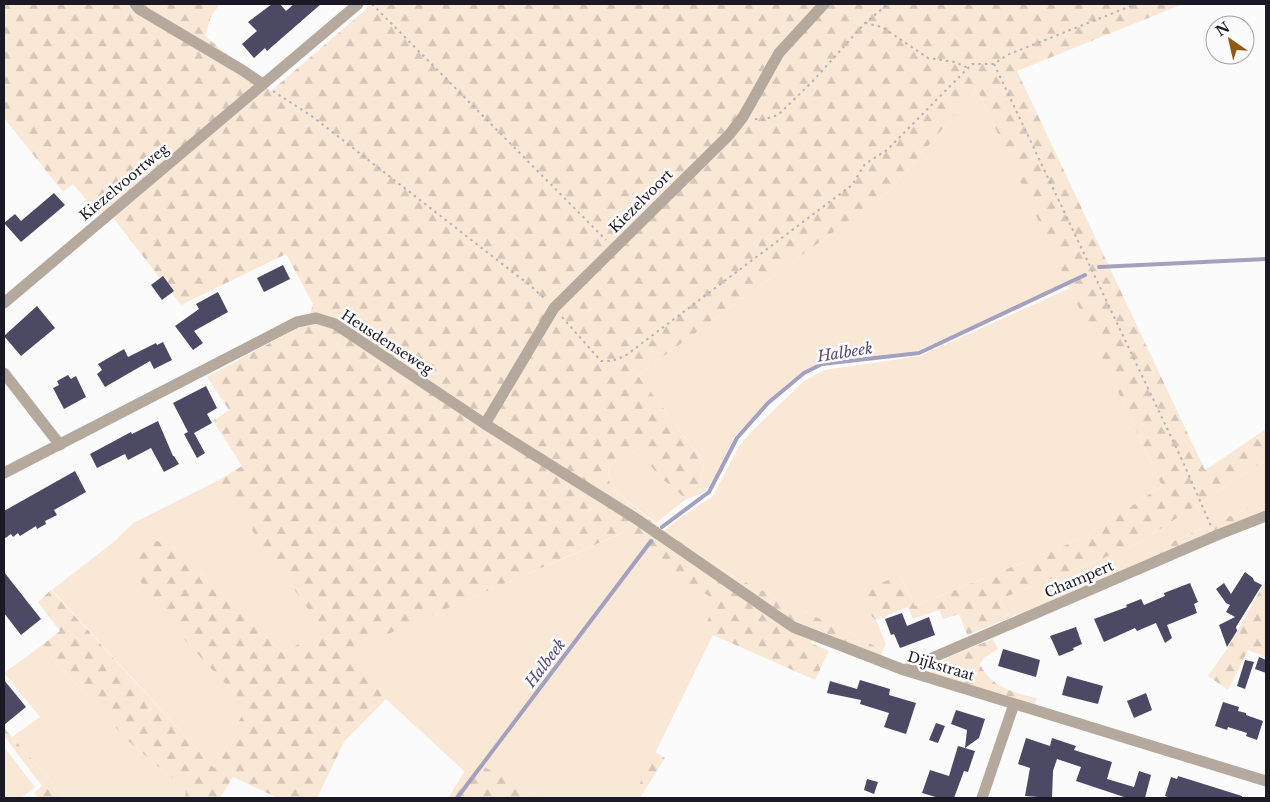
<svg xmlns="http://www.w3.org/2000/svg" width="1270" height="802" font-family="'Libre Baskerville',serif">
  <defs>
    <pattern id="forest-firs" width="22" height="20" patternUnits="userSpaceOnUse" patternTransform="scale(1.25)"><rect width="22" height="20" fill="#fae8d7"/><path d="M5 1l3.5 6h-7zM16 11l3.5 6h-7z" fill="#d6c6b8"/></pattern>
  </defs>
  <rect width="100%" height="100%" fill="#fbfbfb"/>
  <g fill="#fae8d7">
    <polygon points="977,89 1068,283 917,351 821,362 803,372 786,385 735,436 711,483 703,493 699,487 704,462 638,375 888,192"/>
    <polygon points="1070,288 1162,486 1081,539 915,606 900,575 870,616 876,620 886,644 883,650 729,574 664,531 677,520 713,496 739,446 752,431 804,381 824,370 920,356"/>
    <polygon points="635,446 660,477 686,499 656,523 610,487 608,467"/>
    <polygon points="1266,460 1266,500 1149,552 1146,562 1009,618 1000,599 1134,546"/>
    <polygon points="217,481 324,630 283,653 172,545 141,583 170,621 247,706 214,768 52,590 116,540 133,523"/>
    <polygon points="623,533 651,549 646,556 719,602 702,630 713,635 633,798 540,798 472,761 465,772 386,699 352,649"/>
    <polygon points="41,646 128,741 186,790 185,798 66,798 12,737 40,717 4,673"/>
    <polygon points="4,747 35,787 21,798 5,798 4,796"/>
  </g>
  <g fill="url(#forest-firs)">
    <path d="M4,4h216l-9,12 -6,20 66,55 101,-87h811l-166,67 188,399 61,-41v31l-132,86 -134,53 9,19 -42,17 -8,-21 -16,5 -4,-9 -26,9 -5,-12 -32,13c-13,-9 -11,-19 -7,-32l31,-13 15,31 166,-67 81,-53 -185,-397 -89,103 -250,183 66,87 -5,25 4,6 -17,6 -26,-22 -25,-30 -27,20 2,20 54,44 65,43 154,76 -3,8 -63,-28 -6,13 18,8 -14,29 -102,-45 -11,-5 16,-28 -72,-46 5,-7 -29,-16 -269,116 33,50 -42,43 -27,56h-39l-45,-21 -13,21h-35l1,-8 -58,-49 -87,-95 19,-15 -22,-29 13,-12 163,178 33,-62c-27,-29 -110,-110 -115,-146 0,-5 3,-11 4,-15l17,-5 19,5 111,108 40,-23 -106,-149 25,-15 -29,-45 16,-11 -22,-33 100,-54 6,-19 -27,-50 -105,51 -74,-95 -9,4 -25,-30 -10,8 -59,-74z"/>
    <polygon points="1266,500 1266,511 1146,562 1149,552"/>
    <polygon points="1266,580 1266,657 1248,650 1228,690 1208,676 1229,646"/>
    <path d="M993,639l5,10 -14,9 -4,6c9,22 36,30 57,34l-2,6 -97,-28 -7,-4c5,-13 48,-27 62,-33z"/>
    <polygon points="4,728 66,798 39,798 34,793 42,786 4,736"/>
    <polygon points="655,752 665,758 640,798 633,798"/>
    <polygon points="472,760 540,798 491,798 489,796 487,798 448,798"/>
  </g>
  <g fill="none" stroke-linecap="round" stroke-linejoin="round">
    <g stroke="#a3a0c0" stroke-width="4">
      <polyline points="1099,267 1266,259"/>
      <polyline points="662,527 709,492 737,438 768,403 804,373 822,364 919,353 1085,275"/>
      <polyline points="457,798 651,541"/>
    </g>
  </g>
  <g fill="#4c4965">
    <polygon points="272,4 280,4 286,11 294,4 321,4 267,51 265,48 254,58 242,44 257,31 248,22"/>
    <polygon points="54,193 65,205 21,242 4,223 15,214 21,221"/>
    <polygon points="283,265 290,279 264,292 257,278"/>
    <polygon points="163,276 174,291 162,300 151,285"/>
    <polygon points="218,292 228,312 194,331 203,343 193,350 175,326 199,309 196,304"/>
    <polygon points="37,306 55,328 21,356 4,336"/>
    <polygon points="163,342 172,360 154,369 150,361 105,387 97,374 102,370 98,364 124,349 128,357 156,343 157,345"/>
    <polygon points="68,375 71,379 76,376 86,397 64,409 53,388 59,385 57,381"/>
    <polygon points="206,386 217,408 207,414 212,423 194,433 205,453 197,458 184,434 188,432 173,403"/>
    <polygon points="158,421 173,456 174,456 179,464 164,472 151,448 128,460 125,454 97,468 90,454 131,432 132,434"/>
    <polygon points="75,471 86,492 54,510 57,515 45,521 46,524 37,529 36,526 20,536 18,533 13,537 11,534 4,539 4,511"/>
    <polygon points="4,572 41,619 21,635 4,613"/>
    <polygon points="1245,572 1253,578 1254,581 1262,585 1236,627 1237,631 1227,647 1219,625 1235,617 1226,612 1230,605 1226,603 1216,589 1224,583 1231,594"/>
    <polygon points="1190,583 1198,602 1194,604 1197,613 1167,625 1172,638 1165,643 1156,623 1137,631 1135,628 1104,642 1094,619 1127,607 1126,605 1141,599 1144,605 1165,596 1164,593"/>
    <polygon points="902,613 907,626 929,617 935,635 900,648 894,634 891,635 885,619"/>
    <polygon points="1076,627 1082,644 1073,648 1074,650 1059,656 1050,636"/>
    <polygon points="1003,649 1040,660 1036,677 998,666"/>
    <polygon points="1259,657 1266,660 1266,673 1255,669"/>
    <polygon points="1245,660 1254,662 1245,689 1237,686"/>
    <polygon points="1067,676 1103,686 1098,704 1062,695"/>
    <polygon points="4,680 26,707 4,725"/>
    <polygon points="860,680 890,689 889,695 916,703 906,734 884,727 889,713 860,704 861,700 827,693 830,681 857,689"/>
    <polygon points="1146,693 1152,710 1134,718 1127,701"/>
    <polygon points="1223,702 1239,707 1238,711 1246,713 1246,715 1263,721 1257,740 1246,736 1247,733 1228,727 1227,730 1215,726"/>
    <polygon points="956,710 985,719 979,738 965,748 967,730 951,724"/>
    <polygon points="936,723 945,726 938,743 929,740"/>
    <polygon points="1026,738 1050,746 1052,738 1076,746 1074,750 1112,762 1107,779 1124,784 1134,787 1139,771 1151,775 1145,798 1127,798 1076,781 1081,767 1057,759 1053,771 1052,798 1025,796 1030,768 1018,764"/>
    <polygon points="958,746 975,751 968,772 964,771 954,798 939,798 922,793 930,770 949,776"/>
    <polygon points="1178,776 1242,796 1242,798 1171,798 1165,796 1171,777 1177,779"/>
    <polygon points="867,779 878,782 874,794 864,790"/>
  </g>
  <g fill="none" stroke-linecap="round" stroke-linejoin="round">
    <g stroke="#b5b5b9" stroke-width="2" stroke-dasharray="2.5 4" stroke-linecap="butt">
      <polyline points="372,4 606,240"/>
      <polyline points="865,23 882,27 928,58 955,62 968,68"/>
      <polyline points="994,64 1183,462 1211,526"/>
      <polyline points="273,91 313,117 532,287 545,299"/>
      <polyline points="755,119 762,120 778,115 812,82 865,23 888,4"/>
      <polyline points="562,317 601,361 612,361 625,356 852,185 865,164 887,150 972,64 994,64 1007,55 1136,4"/>
    </g>
    <g stroke="#b5a99e" stroke-width="11">
      <polyline points="135,4 139,9 242,70 263,84"/>
      <polyline points="4,303 358,4"/>
      <polyline points="4,373 60,445"/>
      <polyline points="485,424 554,308 729,135 743,117 779,53 824,4"/>
      <polyline points="4,473 297,322 316,318 335,324 485,424 635,518 793,627 904,670 1266,781"/>
      <polyline points="904,670 1215,536 1266,516"/>
      <polyline points="982,798 1014,704"/>
    </g>
  </g>
  <g text-anchor="middle" dominant-baseline="central" stroke-width="5" stroke-linejoin="round" paint-order="stroke">
    <g font-size="14" fill="#1b1926" stroke="#fbfbfb">
      <text transform="translate(124 182) rotate(-40)">Kiezelvoortweg</text>
      <text transform="translate(641 201) rotate(-45)">Kiezelvoort</text>
      <text transform="translate(387 342) rotate(33)">Heusdenseweg</text>
      <text transform="translate(1079 579) rotate(-23)">Champert</text>
      <text transform="translate(941 666) rotate(17)">Dijkstraat</text>
    </g>
    <g font-size="15" font-style="italic" fill="#534c7b" stroke="#fbfbfb">
      <text transform="translate(845 352) rotate(-9)">Halbeek</text>
      <text transform="translate(545 663) rotate(-53)">Halbeek</text>
    </g>
  </g>
  <rect width="1270" height="802" fill="none" stroke="#1b1926" stroke-width="10"/>
  <g transform="translate(1230 40) rotate(326)"><circle r="24" fill="#fbfbfb" stroke="#a1a1a6"/>
  <path d="M0-4L9 19L0 12L-9 19Z" fill="#905a10"/>
  <text y="-8" font-size="14" font-weight="bold" text-anchor="middle" fill="#1b1926">N</text>
  </g>
</svg>
